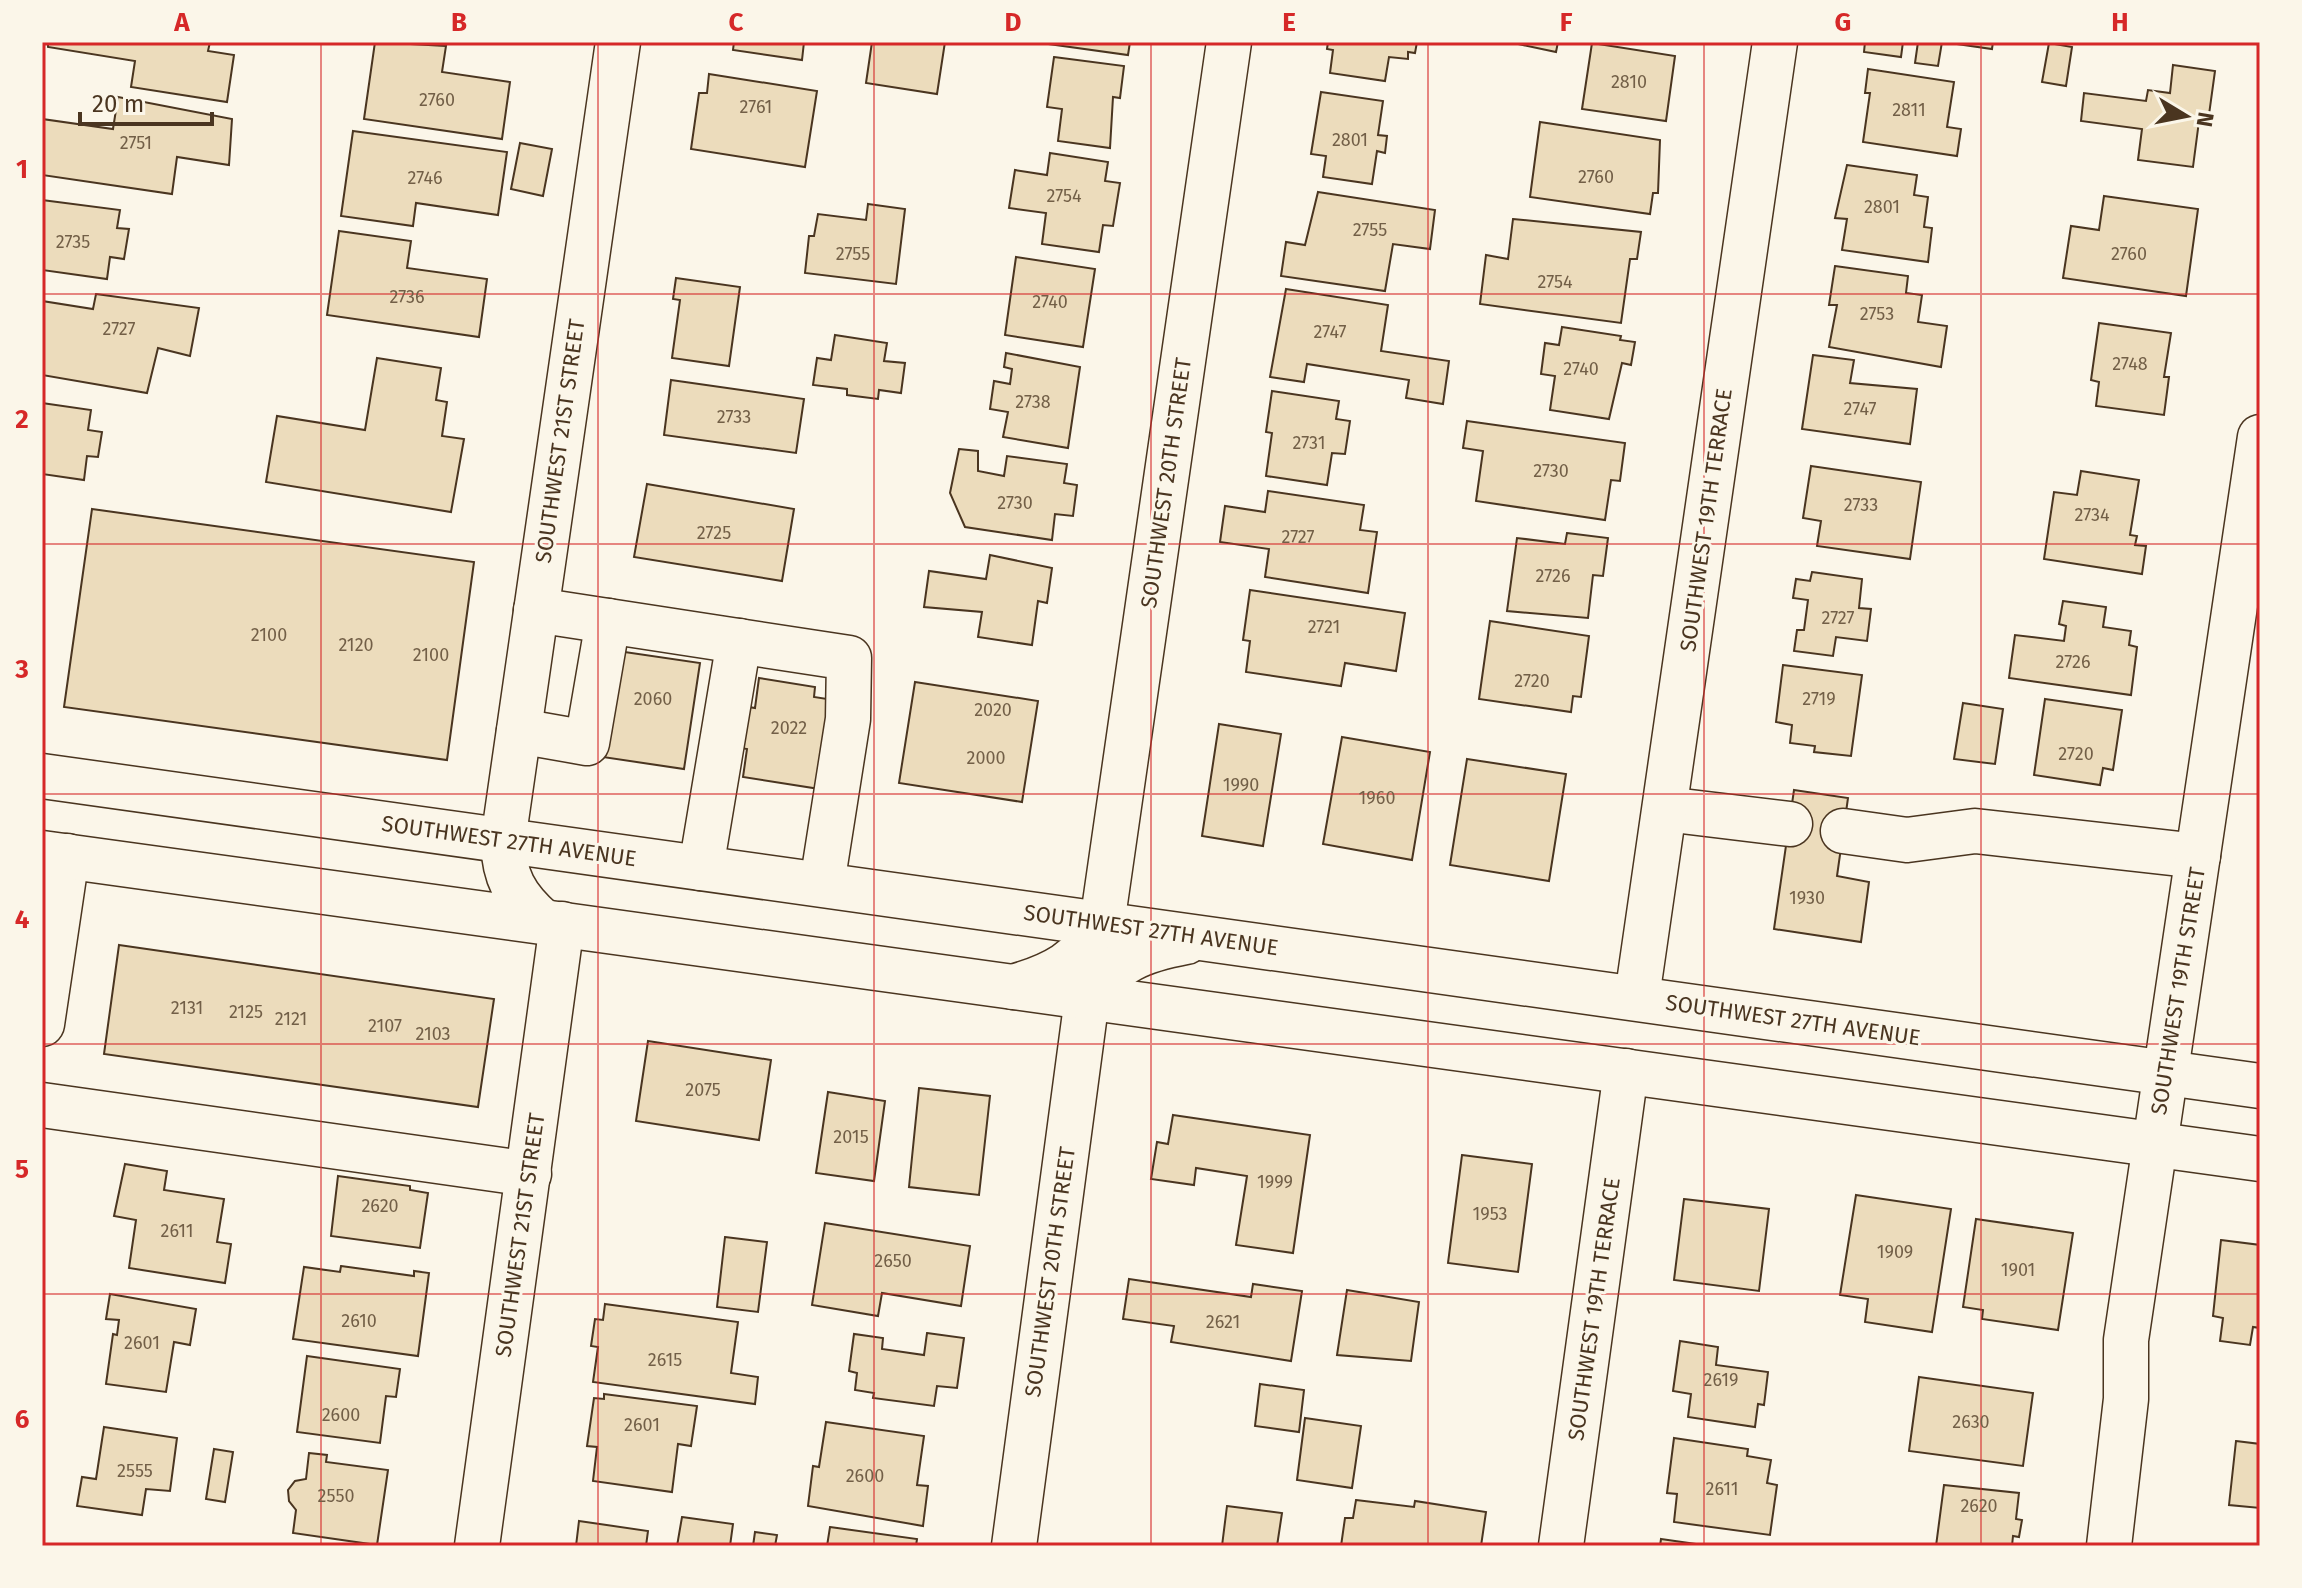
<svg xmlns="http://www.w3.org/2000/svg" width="2302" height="1588" font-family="'Fira Sans',sans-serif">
  <rect width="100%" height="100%" fill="#fbf6e9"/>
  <g fill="#ecdcbc" stroke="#4a3520" stroke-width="2">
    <polygon points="48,42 210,42 208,51 234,55 227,102 131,87 135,61 48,47"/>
    <polygon points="375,42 446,46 442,72 510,82 502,139 364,119"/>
    <polygon points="734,42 804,42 802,60 733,50"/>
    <polygon points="872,42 945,42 937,94 866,83"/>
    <polygon points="1034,42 1130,42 1128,55"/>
    <polygon points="1328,42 1417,42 1415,53 1408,52 1408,59 1389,57 1385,81 1330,73 1333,50 1327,49"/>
    <polygon points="1509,42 1558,42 1556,52"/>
    <polygon points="1865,42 1903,42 1901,57 1864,52"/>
    <polygon points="1918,42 1942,42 1938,66 1915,63"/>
    <polygon points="1943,42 1993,42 1992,49"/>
    <polygon points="1592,43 1675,56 1666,121 1582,109"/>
    <polygon points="2049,43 2072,47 2066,86 2042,82"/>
    <polygon points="1054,57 1124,66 1120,98 1113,97 1110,148 1058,141 1062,109 1047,107"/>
    <polygon points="2173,65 2215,71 2208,122 2199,121 2193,167 2138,160 2142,129 2081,121 2084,93 2146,101 2148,90 2170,93"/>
    <polygon points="1868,69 1954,82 1947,127 1961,129 1957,156 1863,142 1870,93 1865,93"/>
    <polygon points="709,74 817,91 805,167 691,149 699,93 707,93"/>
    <polygon points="1321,92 1383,101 1378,135 1387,136 1385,153 1377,151 1372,184 1323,177 1326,156 1311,154"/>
    <polygon points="118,97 232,119 229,165 177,157 172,194 42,175 42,119 113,129"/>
    <polygon points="1540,122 1660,140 1658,193 1653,193 1650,214 1530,197"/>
    <polygon points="353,131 507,152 498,215 416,203 413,226 341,216"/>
    <polygon points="520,143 552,149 543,196 511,189"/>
    <polygon points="1050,153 1108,162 1105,181 1120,183 1113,226 1103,225 1099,252 1042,244 1046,213 1009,208 1015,170 1047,175"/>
    <polygon points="1847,165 1917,175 1914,195 1928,197 1924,227 1932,228 1928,262 1842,250 1847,219 1835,218"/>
    <polygon points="1318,192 1435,210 1430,249 1393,244 1385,291 1281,276 1286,242 1305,245"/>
    <polygon points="2104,196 2198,209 2186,296 2063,278 2071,226 2099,230"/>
    <polygon points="42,200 120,210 117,228 129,229 124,259 110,257 107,279 42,270"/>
    <polygon points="868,204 905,209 896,284 805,273 809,236 814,236 818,214 866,220"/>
    <polygon points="1513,219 1641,232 1637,259 1630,259 1621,323 1480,304 1486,255 1508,259"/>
    <polygon points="339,231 411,241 407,268 487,279 479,337 327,315"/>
    <polygon points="1016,257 1095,269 1083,347 1005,335"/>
    <polygon points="1835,266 1908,276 1906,293 1922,295 1918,322 1947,326 1941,367 1829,347 1837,305 1829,305"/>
    <polygon points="676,278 740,287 729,366 672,358 680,300 673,299"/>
    <polygon points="1286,289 1388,305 1381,351 1449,361 1443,404 1406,398 1409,380 1307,364 1304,382 1270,377"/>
    <polygon points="96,294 199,308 190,356 158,348 147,393 42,375 42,301 93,309"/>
    <polygon points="2099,323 2171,333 2164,377 2169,377 2164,415 2096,406 2099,382 2091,380"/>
    <polygon points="1562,327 1621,336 1620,340 1635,342 1631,365 1622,363 1609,419 1550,410 1555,376 1541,374 1545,343 1559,345"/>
    <polygon points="835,335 887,343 884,361 905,363 901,393 879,390 878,399 847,395 847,389 813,385 817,358 831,360"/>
    <polygon points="1006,353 1080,367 1068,448 1003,437 1008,412 990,409 994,381 1010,384 1012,369 1004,367"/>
    <polygon points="1813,355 1854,360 1850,383 1917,389 1910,444 1802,429"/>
    <polygon points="377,358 441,368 436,400 447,402 442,436 464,439 451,512 266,482 277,416 365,430"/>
    <polygon points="671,380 804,399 796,453 664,435"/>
    <polygon points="1272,391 1339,401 1336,419 1350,421 1345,454 1332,453 1327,485 1266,476 1272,433 1266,432"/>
    <polygon points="42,403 91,410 88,430 102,432 98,457 87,456 84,480 42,474"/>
    <polygon points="1467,421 1625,443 1620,481 1611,480 1605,520 1476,501 1483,451 1463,448"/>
    <polygon points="959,449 978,451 978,471 1004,476 1007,456 1067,464 1064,483 1077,485 1073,516 1055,514 1052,540 965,527 950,493"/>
    <polygon points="1811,466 1921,482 1910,559 1817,546 1821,521 1803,518"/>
    <polygon points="2081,471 2139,480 2130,535 2137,536 2135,545 2146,546 2142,574 2044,559 2054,492 2077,495"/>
    <polygon points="647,484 794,509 782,581 634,557"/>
    <polygon points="1268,491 1364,505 1360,530 1377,532 1368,593 1265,577 1269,549 1220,542 1225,506 1265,512"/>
    <polygon points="92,509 474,562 447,760 64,707"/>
    <polygon points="1567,533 1608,538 1603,576 1593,575 1588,618 1507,611 1517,538 1565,544"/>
    <polygon points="990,555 1052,568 1047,603 1038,601 1032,645 978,637 982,612 924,607 929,571 986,579"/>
    <polygon points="1812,572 1862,579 1859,608 1871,609 1867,641 1836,637 1833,656 1794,651 1797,630 1804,630 1808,600 1793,598 1796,579 1810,581"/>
    <polygon points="1250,590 1405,613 1396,671 1345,663 1341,686 1246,672 1250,641 1243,640"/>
    <polygon points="2063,601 2106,607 2103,627 2131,631 2129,645 2137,647 2131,695 2009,678 2015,635 2064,641 2066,626 2059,624"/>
    <polygon points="1490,621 1589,636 1581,697 1573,696 1571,712 1479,699"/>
    <polygon points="611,650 700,663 684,769 596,756 600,731 611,733 620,673"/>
    <polygon points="1783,665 1862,675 1851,756 1814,752 1815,746 1790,743 1792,725 1776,722"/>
    <polygon points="759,678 815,687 814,697 840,701 826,790 743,777 747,749 730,746 737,705 755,708"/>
    <polygon points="915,682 1038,701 1022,802 899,783"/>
    <polygon points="2045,699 2122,710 2113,770 2103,768 2100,785 2034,775"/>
    <polygon points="1963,703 2003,709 1995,764 1954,759"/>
    <polygon points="1219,724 1281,734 1263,846 1202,836"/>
    <polygon points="1342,737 1430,752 1412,860 1323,844"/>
    <polygon points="1467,759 1566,774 1549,881 1450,865"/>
    <polygon points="1794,790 1848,798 1837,876 1869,882 1861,942 1774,929"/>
    <polygon points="119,945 494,999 478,1107 104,1054"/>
    <polygon points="648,1041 771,1060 759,1140 636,1121"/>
    <polygon points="919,1088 990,1096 979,1195 909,1187"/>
    <polygon points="828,1092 885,1101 874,1181 816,1173"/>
    <polygon points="1173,1115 1310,1135 1293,1253 1236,1245 1247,1176 1196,1168 1194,1185 1151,1179 1157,1142 1168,1144"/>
    <polygon points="1462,1155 1532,1164 1518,1272 1448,1263"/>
    <polygon points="125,1164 167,1171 164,1190 224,1199 217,1242 231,1244 225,1283 129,1268 136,1220 114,1216"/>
    <polygon points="338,1176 410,1186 410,1190 428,1193 420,1248 331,1236"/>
    <polygon points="1856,1195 1951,1209 1932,1332 1865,1322 1868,1299 1840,1295"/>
    <polygon points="1684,1199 1769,1209 1759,1291 1674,1280"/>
    <polygon points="1976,1219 2073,1233 2058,1330 1982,1319 1983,1310 1963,1307"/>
    <polygon points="825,1223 970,1246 961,1306 882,1293 878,1316 812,1305"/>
    <polygon points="725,1237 767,1242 758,1312 717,1307"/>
    <polygon points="2221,1240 2260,1245 2260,1328 2253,1327 2250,1345 2220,1341 2223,1318 2213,1316"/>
    <polygon points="341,1266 414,1276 414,1271 429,1273 418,1356 293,1339 304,1267 340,1272"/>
    <polygon points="1129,1279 1251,1297 1253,1284 1302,1291 1291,1361 1171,1342 1174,1326 1123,1319"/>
    <polygon points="1347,1290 1419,1302 1411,1361 1337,1355"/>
    <polygon points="110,1294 196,1309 190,1345 174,1342 166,1392 106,1384 113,1334 117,1335 119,1320 106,1319"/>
    <polygon points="605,1304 738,1322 731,1373 758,1377 755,1404 593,1382 598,1347 591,1346 595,1319 603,1320"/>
    <polygon points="927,1333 964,1338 957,1388 937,1386 934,1406 873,1398 874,1393 855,1390 857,1373 849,1371 854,1334 883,1338 882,1349 924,1355"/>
    <polygon points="1680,1341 1718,1347 1716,1365 1768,1372 1764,1405 1758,1404 1755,1427 1688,1417 1691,1394 1673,1391"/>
    <polygon points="307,1356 400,1369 396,1397 386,1396 380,1443 297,1432"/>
    <polygon points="1919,1377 2033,1393 2023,1466 1909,1451"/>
    <polygon points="1260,1384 1304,1390 1299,1432 1255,1426"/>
    <polygon points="604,1394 697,1406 691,1446 678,1444 672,1492 593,1481 597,1447 587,1446 594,1398 604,1399"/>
    <polygon points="1305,1418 1361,1426 1352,1488 1297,1480"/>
    <polygon points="826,1422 924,1436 917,1485 928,1486 923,1526 808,1506 813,1466 819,1467"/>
    <polygon points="104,1427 177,1438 170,1491 146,1489 142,1515 77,1506 82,1477 96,1479"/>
    <polygon points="1674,1438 1748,1449 1747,1456 1771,1460 1767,1483 1777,1485 1770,1535 1674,1522 1677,1494 1667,1493"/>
    <polygon points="2236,1441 2260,1444 2260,1508 2229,1505"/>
    <polygon points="214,1449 233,1452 225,1502 206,1499"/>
    <polygon points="309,1453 327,1455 326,1462 388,1470 377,1545 293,1533 296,1510 289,1501 288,1490 295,1481 306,1479"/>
    <polygon points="1944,1485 2019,1493 2016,1519 2022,1520 2019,1537 2013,1536 2012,1546 1936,1546"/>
    <polygon points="1356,1500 1414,1507 1415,1501 1486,1512 1481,1546 1341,1546 1345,1518 1353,1518"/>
    <polygon points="1227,1506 1282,1513 1277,1546 1222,1546"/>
    <polygon points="682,1517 733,1524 730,1546 677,1546"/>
    <polygon points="579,1521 648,1531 646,1546 576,1546"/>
    <polygon points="830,1527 917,1539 916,1546 827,1546"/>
    <polygon points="755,1532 777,1535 775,1546 753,1546"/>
    <polygon points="1661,1539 1710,1546 1660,1546"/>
  </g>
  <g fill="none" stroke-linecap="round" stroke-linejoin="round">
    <defs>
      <g id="minor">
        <polyline points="536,610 849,658 848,719 822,884"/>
        <polyline points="519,731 587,743 608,621"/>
        <polyline points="1665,809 1790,824"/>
        <polyline points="1843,831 1907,840 1975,831 2198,856"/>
        <polyline points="503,841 618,42"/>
        <polyline points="701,868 739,641"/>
        <polyline points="1102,924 1229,42"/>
        <polyline points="1637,997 1775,42"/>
        <polyline points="42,1024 67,856"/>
        <polyline points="42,1105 529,1174"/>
        <polyline points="477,1546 562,924"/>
        <polyline points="1014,1546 1087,998"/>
        <polyline points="1561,1546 1626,1071"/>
        <polyline points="2109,1546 2126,1399 2126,1340 2260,437"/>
      </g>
      <g id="highway">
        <polyline points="42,776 2260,1086"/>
        <path d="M503,841c1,36 12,56 39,80"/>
        <polyline points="42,853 2260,1159"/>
        <path d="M1013,987c41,-12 67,-25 89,-63"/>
        <path d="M1087,998c31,-38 52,-47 99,-56"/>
      </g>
    </defs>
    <use href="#minor" stroke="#4a3520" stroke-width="47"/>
    <use href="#highway" stroke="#4a3520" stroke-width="47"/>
    <use href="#minor" stroke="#fbf6e9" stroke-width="44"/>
    <use href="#highway" stroke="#fbf6e9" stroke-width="44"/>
  </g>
  <path fill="none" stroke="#d62828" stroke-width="2" stroke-opacity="0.55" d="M321,42v1504M598,42v1504M874,42v1504M1151,42v1504M1428,42v1504M1704,42v1504M1981,42v1504M42,294h2218M42,544h2218M42,794h2218M42,1044h2218M42,1294h2218"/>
  <g text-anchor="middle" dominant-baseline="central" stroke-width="6" stroke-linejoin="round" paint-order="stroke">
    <g font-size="18" fill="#725f47">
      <text x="1629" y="82">2810</text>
      <text x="437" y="100">2760</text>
      <text x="756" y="107">2761</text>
      <text x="1909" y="110">2811</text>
      <text x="1350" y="140">2801</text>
      <text x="136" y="143">2751</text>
      <text x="1596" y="177">2760</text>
      <text x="425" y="178">2746</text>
      <text x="1064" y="196">2754</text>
      <text x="1882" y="207">2801</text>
      <text x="1370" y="230">2755</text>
      <text x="73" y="242">2735</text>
      <text x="853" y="254">2755</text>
      <text x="2129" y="254">2760</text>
      <text x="1555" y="282">2754</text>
      <text x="407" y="297">2736</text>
      <text x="1050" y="302">2740</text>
      <text x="1877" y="314">2753</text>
      <text x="119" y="329">2727</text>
      <text x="1330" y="332">2747</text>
      <text x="2130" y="364">2748</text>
      <text x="1581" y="369">2740</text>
      <text x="1033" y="402">2738</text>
      <text x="1860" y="409">2747</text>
      <text x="734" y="417">2733</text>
      <text x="1309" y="443">2731</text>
      <text x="1551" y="471">2730</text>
      <text x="1015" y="503">2730</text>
      <text x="1861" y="505">2733</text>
      <text x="2092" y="515">2734</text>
      <text x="714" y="533">2725</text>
      <text x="1298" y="537">2727</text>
      <text x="1553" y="576">2726</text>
      <text x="1838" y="618">2727</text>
      <text x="1324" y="627">2721</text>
      <text x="269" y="635">2100</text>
      <text x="356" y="645">2120</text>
      <text x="431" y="655">2100</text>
      <text x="2073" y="662">2726</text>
      <text x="1532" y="681">2720</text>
      <text x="653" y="699">2060</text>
      <text x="1819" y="699">2719</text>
      <text x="993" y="710">2020</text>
      <text x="789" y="728">2022</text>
      <text x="2076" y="754">2720</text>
      <text x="986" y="758">2000</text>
      <text x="1241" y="785">1990</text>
      <text x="1377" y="798">1960</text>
      <text x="1807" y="898">1930</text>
      <text x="187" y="1008">2131</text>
      <text x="246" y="1012">2125</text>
      <text x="291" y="1019">2121</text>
      <text x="385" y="1026">2107</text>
      <text x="433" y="1034">2103</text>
      <text x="703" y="1090">2075</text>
      <text x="851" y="1137">2015</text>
      <text x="1275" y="1182">1999</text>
      <text x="380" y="1206">2620</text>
      <text x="1490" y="1214">1953</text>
      <text x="177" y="1231">2611</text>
      <text x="1895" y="1252">1909</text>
      <text x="893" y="1261">2650</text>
      <text x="2018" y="1270">1901</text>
      <text x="359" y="1321">2610</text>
      <text x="1223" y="1322">2621</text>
      <text x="142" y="1343">2601</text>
      <text x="665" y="1360">2615</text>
      <text x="1721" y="1380">2619</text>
      <text x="341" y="1415">2600</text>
      <text x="1971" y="1422">2630</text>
      <text x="642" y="1425">2601</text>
      <text x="135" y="1471">2555</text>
      <text x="865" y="1476">2600</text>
      <text x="1722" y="1489">2611</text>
      <text x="336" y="1496">2550</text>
      <text x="1979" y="1506">2620</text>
    </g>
    <g font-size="22" fill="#4a3520" stroke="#fbf6e9">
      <text transform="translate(560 441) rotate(-82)">SOUTHWEST 21ST STREET</text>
      <text transform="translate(1166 483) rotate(-82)">SOUTHWEST 20TH STREET</text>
      <text transform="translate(1706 520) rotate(-82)">SOUTHWEST 19TH TERRACE</text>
      <text transform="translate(509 841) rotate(8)">SOUTHWEST 27TH AVENUE</text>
      <text transform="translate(1151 930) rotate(8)">SOUTHWEST 27TH AVENUE</text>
      <text transform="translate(2178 991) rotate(-81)">SOUTHWEST 19TH STREET</text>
      <text transform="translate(1793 1020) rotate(8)">SOUTHWEST 27TH AVENUE</text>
      <text transform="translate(520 1235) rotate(-82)">SOUTHWEST 21ST STREET</text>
      <text transform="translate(1050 1272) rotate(-82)">SOUTHWEST 20TH STREET</text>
      <text transform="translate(1594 1309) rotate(-82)">SOUTHWEST 19TH TERRACE</text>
    </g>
  </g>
  <rect width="2302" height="1588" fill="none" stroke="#fbf6e9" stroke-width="88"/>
  <g transform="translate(2186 116) rotate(100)" stroke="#fbf6e9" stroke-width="6" paint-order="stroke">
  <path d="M0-6L14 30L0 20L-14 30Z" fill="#4a3520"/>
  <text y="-12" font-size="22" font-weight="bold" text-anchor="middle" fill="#4a3520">N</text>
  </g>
  <path d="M80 112v12h132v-12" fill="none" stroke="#4a3520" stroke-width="4"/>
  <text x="92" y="112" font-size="24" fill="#4a3520" stroke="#fbf6e9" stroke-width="6" paint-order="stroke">20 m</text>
  <rect x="44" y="44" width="2214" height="1500" fill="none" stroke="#d62828" stroke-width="3"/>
  <g font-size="26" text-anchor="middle" font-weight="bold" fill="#d62828">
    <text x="182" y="31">A</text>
    <text x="459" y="31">B</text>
    <text x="736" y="31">C</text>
    <text x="1013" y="31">D</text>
    <text x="1289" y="31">E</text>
    <text x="1566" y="31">F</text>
    <text x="1843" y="31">G</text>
    <text x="2120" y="31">H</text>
    <text x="22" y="178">1</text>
    <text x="22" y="428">2</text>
    <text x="22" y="678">3</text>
    <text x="22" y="928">4</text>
    <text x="22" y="1178">5</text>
    <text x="22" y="1428">6</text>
  </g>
</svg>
